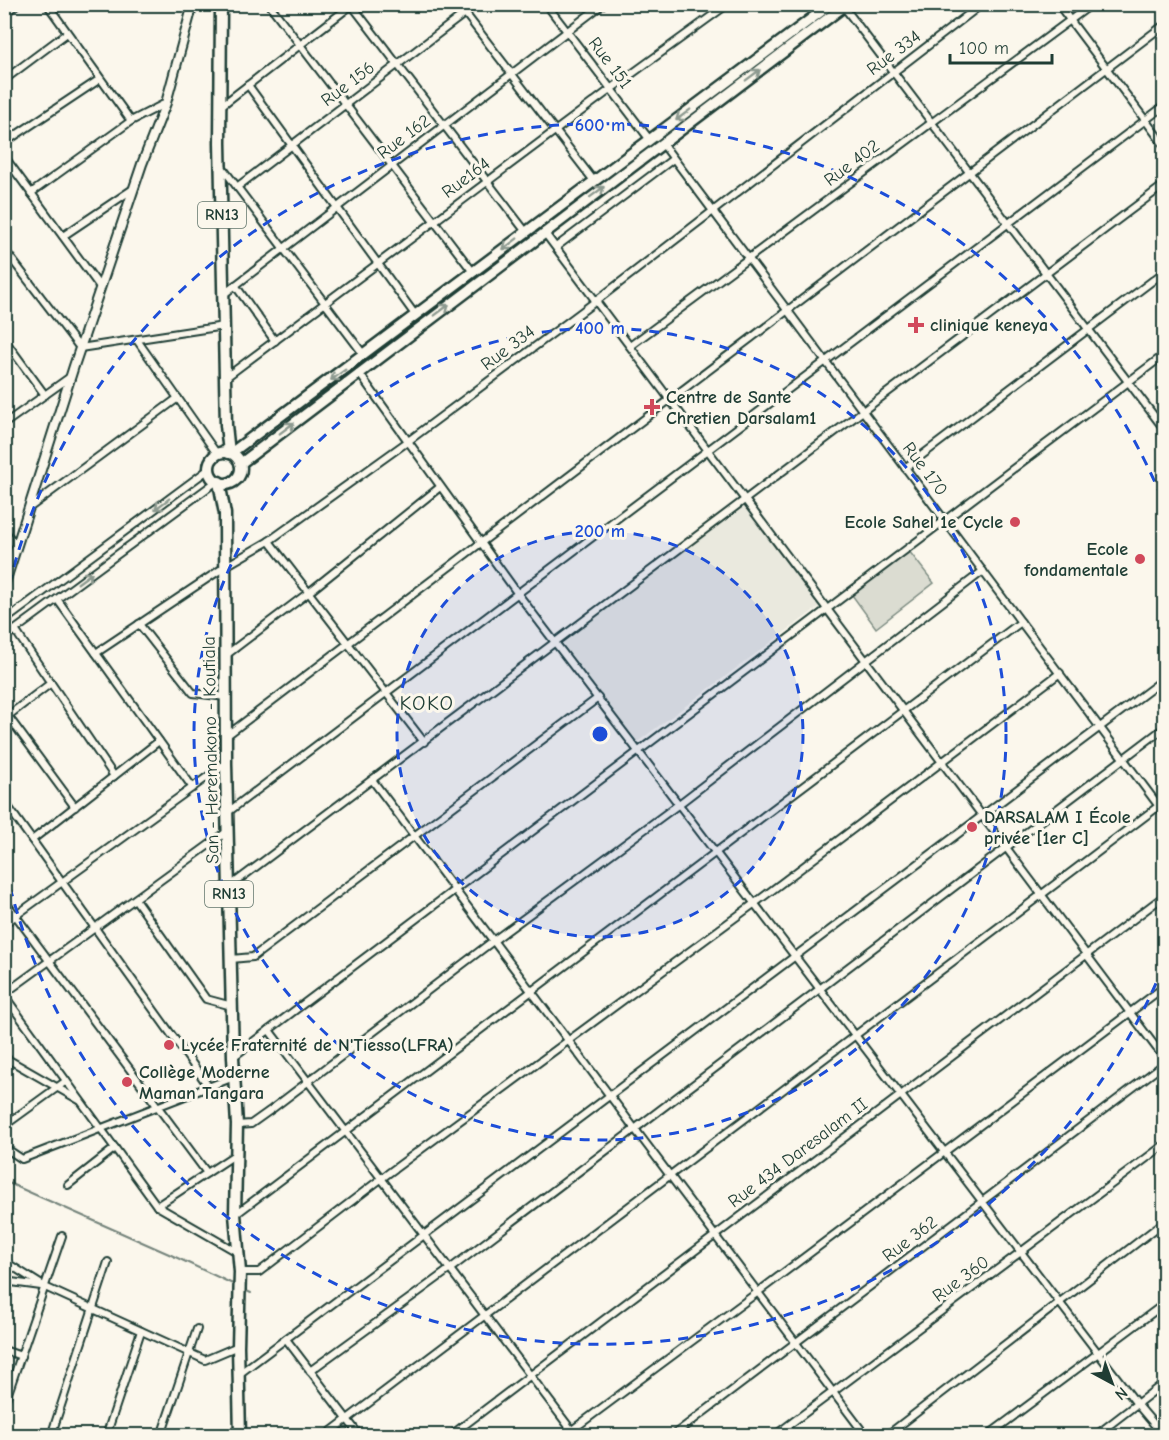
<svg xmlns="http://www.w3.org/2000/svg" width="1169" height="1440" font-family="'Comic Neue',sans-serif">
  <rect width="100%" height="100%" fill="#fbf7ec"/>
  <filter id="ink" filterUnits="userSpaceOnUse"><feTurbulence type="fractalNoise" baseFrequency=".0167" numOctaves="2"/><feDisplacementMap in="SourceGraphic" scale="12" xChannelSelector="R" yChannelSelector="G"/><feConvolveMatrix kernelMatrix="1 2 1 2 8 2 1 2 1" color-interpolation-filters="sRGB"/></filter>
  <g filter="url(#ink)">
    <polygon fill="#eae9de" points="744,505 820,606 636,743 561,641"/>
    <polygon fill="#dbdcd1" stroke="#7d8c82" stroke-width="1.5" points="909,551 934,583 876,628 852,595"/>
    <g fill="none" stroke-linecap="round" stroke-linejoin="round">
      <g stroke="#74847b" stroke-width="2">
        <polyline points="4,1181 169,1254 237,1286"/>
        <polyline points="242,1289 251,1293"/>
      </g>
      <defs>
        <g id="minor">
          <polyline points="47,4 131,121"/>
          <polyline points="269,4 473,272"/>
          <polyline points="351,4 526,232"/>
          <polyline points="458,4 594,181"/>
          <polyline points="546,4 650,140"/>
          <polyline points="1058,4 1164,145"/>
          <polyline points="844,7 1164,429"/>
          <polyline points="4,14 17,4"/>
          <polyline points="4,80 67,33"/>
          <polyline points="248,85 416,316"/>
          <polyline points="221,106 353,4"/>
          <polyline points="4,143 100,79"/>
          <polyline points="662,143 1164,813"/>
          <polyline points="4,156 100,287"/>
          <polyline points="222,167 364,355"/>
          <polyline points="237,187 477,4"/>
          <polyline points="31,193 131,121 166,103"/>
          <polyline points="544,232 1164,1058"/>
          <polyline points="63,236 133,189"/>
          <polyline points="556,247 673,159"/>
          <polyline points="4,249 80,348 224,326"/>
          <polyline points="235,285 275,341"/>
          <polyline points="224,294 603,4"/>
          <polyline points="4,339 45,395"/>
          <polyline points="137,340 217,454"/>
          <polyline points="630,346 1092,4"/>
          <polyline points="359,373 518,594 1137,1404 1164,1436"/>
          <polyline points="225,378 611,89 728,4"/>
          <polyline points="4,424 70,377"/>
          <polyline points="905,468 1164,272"/>
          <polyline points="29,508 178,398"/>
          <polyline points="4,530 17,547"/>
          <polyline points="269,541 424,742"/>
          <polyline points="57,599 193,788"/>
          <polyline points="4,621 209,469"/>
          <polyline points="139,624 193,693 226,697"/>
          <polyline points="15,630 114,776"/>
          <polyline points="4,638 217,481"/>
          <polyline points="96,653 226,566 269,541 407,442 596,301 982,4"/>
          <polyline points="226,655 308,593 440,487"/>
          <polyline points="8,716 75,807"/>
          <polyline points="5,718 51,683"/>
          <polyline points="226,736 1164,25"/>
          <polyline points="373,781 866,1436"/>
          <polyline points="4,801 209,1087"/>
          <polyline points="228,812 1164,106"/>
          <polyline points="32,840 159,741"/>
          <polyline points="229,887 1164,185"/>
          <polyline points="135,899 206,999 232,1006"/>
          <polyline points="4,900 207,1173"/>
          <polyline points="4,924 225,764"/>
          <polyline points="231,959 253,957 598,698"/>
          <polyline points="4,994 228,831"/>
          <polyline points="4,995 157,1206 237,1252"/>
          <polyline points="269,1030 576,1436"/>
          <polyline points="4,1057 79,1100"/>
          <polyline points="233,1057 1164,355"/>
          <polyline points="237,1125 251,1124 272,1109 493,941 679,804 983,571"/>
          <polyline points="4,1126 66,1081"/>
          <polyline points="4,1147 22,1159 234,1077"/>
          <polyline points="68,1185 115,1148"/>
          <polyline points="157,1206 236,1154"/>
          <polyline points="236,1214 1021,622"/>
          <polyline points="4,1261 45,1287 205,1360 238,1346"/>
          <polyline points="240,1272 259,1272 382,1178 755,903 1060,673"/>
          <polyline points="4,1281 41,1286"/>
          <polyline points="286,1339 360,1436"/>
          <polyline points="4,1350 21,1356"/>
          <polyline points="310,1371 450,1269 1164,728"/>
          <polyline points="239,1374 1164,679"/>
          <polyline points="4,1405 62,1236"/>
          <polyline points="51,1436 108,1262"/>
          <polyline points="106,1436 141,1331"/>
          <polyline points="161,1436 197,1329"/>
          <polyline points="325,1436 1164,802"/>
          <polyline points="450,1436 1164,896"/>
          <polyline points="564,1436 758,1292 1164,987"/>
          <polyline points="672,1436 1164,1064"/>
          <polyline points="774,1436 1164,1145"/>
          <polyline points="886,1436 1164,1222"/>
          <polyline points="987,1436 1164,1304"/>
          <polyline points="1095,1436 1164,1383"/>
        </g>
        <polyline id="tertiary" points="4,586 74,366 142,164 166,103 193,4"/>
        <g id="secondary">
          <polyline points="231,453 831,4"/>
          <polyline points="240,464 847,4"/>
        </g>
        <g id="primary">
          <polyline points="221,4 220,143 226,425 229,453"/>
          <circle cx="225" cy="468" r="16"/>
          <polyline points="219,482 225,514 226,764 233,1057 237,1125 235,1214 240,1272 238,1346 240,1436"/>
        </g>
      </defs>
      <use href="#minor" stroke="#1f3d34" stroke-width="10"/>
      <use href="#tertiary" stroke="#1f3d34" stroke-width="12"/>
      <use href="#secondary" stroke="#1f3d34" stroke-width="14"/>
      <use href="#primary" stroke="#1f3d34" stroke-width="15"/>
      <use href="#minor" stroke="#fbf7ec" stroke-width="6"/>
      <use href="#tertiary" stroke="#fbf7ec" stroke-width="8"/>
      <use href="#secondary" stroke="#fbf7ec" stroke-width="9"/>
      <use href="#primary" stroke="#fbf7ec" stroke-width="10"/>
    </g>
    <defs><path id="oneway-shaft" d="M-6 0H5M1.5-3L5.5 0L1.5 3" fill="none" stroke-width="1.6" stroke-linecap="round" stroke-linejoin="round" transform="scale(1.5)"/></defs>
    <g stroke="#8d9a90">
      <use href="#oneway-shaft" transform="translate(753 75) rotate(-37)"/>
      <use href="#oneway-shaft" transform="translate(683 115) rotate(143)"/>
      <use href="#oneway-shaft" transform="translate(597 192) rotate(-37)"/>
      <use href="#oneway-shaft" transform="translate(510 244) rotate(143)"/>
      <use href="#oneway-shaft" transform="translate(442 310) rotate(-37)"/>
      <use href="#oneway-shaft" transform="translate(338 375) rotate(144)"/>
      <use href="#oneway-shaft" transform="translate(287 428) rotate(-37)"/>
      <use href="#oneway-shaft" transform="translate(162 504) rotate(143)"/>
      <use href="#oneway-shaft" transform="translate(85 578) rotate(-36)"/>
    </g>
  </g>
  <circle cx="600" cy="734" r="203" fill="#1d4ed8" fill-opacity=".12"/>
  <g fill="none" stroke="#1d4ed8" stroke-width="3" stroke-dasharray="10 8">
    <circle cx="600" cy="734" r="203"/>
    <circle cx="600" cy="734" r="406"/>
    <path d="M1163 967A609 609 0 0 1 5 866M5 602A609 609 0 0 1 1163 501"/>
  </g>
  <g fill="#d1495b" stroke="#fbf7ec" stroke-width="2">
    <path d="M913 316h6v6h6v6h-6v6h-6v-6h-6v-6h6z"/>
    <path d="M649 398h6v6h6v6h-6v6h-6v-6h-6v-6h6z"/>
    <circle cx="1015" cy="522" r="6"/>
    <circle cx="1140" cy="559" r="6"/>
    <circle cx="972" cy="827" r="6"/>
    <circle cx="169" cy="1045" r="6"/>
    <circle cx="127" cy="1082" r="6"/>
  </g>
  <g text-anchor="middle" dominant-baseline="central" stroke-width="6" stroke-linejoin="round" paint-order="stroke">
    <g fill="#fbf7ec" stroke="#61756b" stroke-width="1.5">
      <rect x="198" y="202" width="48" height="26" rx="4.5"/>
      <rect x="205" y="881" width="48" height="26" rx="4.5"/>
    </g>
    <g font-size="16" font-weight="bold" fill="#1f3d34">
      <text x="222" y="215">RN13</text>
      <text x="229" y="894">RN13</text>
    </g>
    <g font-size="18" fill="#1f3d34" stroke="#fbf7ec">
      <text transform="translate(894 53) rotate(-37)">Rue 334</text>
      <text transform="translate(610 63) rotate(53)">Rue 151</text>
      <text transform="translate(348 84) rotate(-37)">Rue 156</text>
      <text transform="translate(404 137) rotate(-37)">Rue 162</text>
      <text transform="translate(852 163) rotate(-37)">Rue 402</text>
      <text transform="translate(466 178) rotate(-37)">Rue164</text>
      <text transform="translate(508 348) rotate(-37)">Rue 334</text>
      <text transform="translate(925 469) rotate(53)">Rue 170</text>
      <text transform="translate(211 750) rotate(-91)">San - Heremakono - Koutiala</text>
      <text transform="translate(798 1153) rotate(-37)">Rue 434 Daresalam II</text>
      <text transform="translate(910 1239) rotate(-37)">Rue 362</text>
      <text transform="translate(961 1279) rotate(-36)">Rue 360</text>
    </g>
    <g font-size="18" font-weight="bold" fill="#1f3d34" stroke="#fbf7ec" text-anchor="start">
      <text x="930" y="325">clinique keneya</text>
      <text x="666" y="397">Centre de Sante<tspan x="666" dy="21">Chretien Darsalam1</tspan></text>
      <text x="1003" y="522" text-anchor="end">Ecole Sahel 1e Cycle</text>
      <text x="1128" y="549" text-anchor="end">Ecole<tspan x="1128" dy="21">fondamentale</tspan></text>
      <text x="984" y="817">DARSALAM I École<tspan x="984" dy="21">privée [1er C]</tspan></text>
      <text x="181" y="1045">Lycée Fraternité de N'Tiesso(LFRA)</text>
      <text x="139" y="1072">Collège Moderne<tspan x="139" dy="21">Maman Tangara</tspan></text>
    </g>
    <g font-size="21" letter-spacing="1.5" fill="#1f3d34" stroke="#fbf7ec">
      <text x="427" y="703">KOKO</text>
    </g>
  </g>
  <circle cx="600" cy="734" r="9" fill="#1d4ed8" stroke="#fbf7ec" stroke-width="3"/>
  <g font-size="18" text-anchor="middle" font-weight="bold" fill="#1d4ed8" stroke="#fbf7ec" stroke-width="6" stroke-linejoin="round" paint-order="stroke">
    <text x="600" y="131">600 m</text>
    <text x="600" y="334">400 m</text>
    <text x="600" y="537">200 m</text>
  </g>
  <rect width="1169" height="1440" fill="none" stroke="#fbf7ec" stroke-width="24"/>
  <rect x="12" y="12" width="1145" height="1416" fill="none" stroke="#1f3d34" stroke-width="2" filter="url(#ink)"/>
  <g transform="translate(1112 1383) rotate(139)" stroke="#fbf7ec" stroke-width="4.5" paint-order="stroke">
  <path d="M0-4.5L10 22L0 15L-10 22Z" fill="#1f3d34"/>
  <text y="-9" font-size="16" font-weight="bold" text-anchor="middle" fill="#1f3d34">N</text>
  </g>
  <path d="M950 54v9h102v-9" fill="none" stroke="#1f3d34" stroke-width="3"/>
  <text x="959" y="54" font-size="18" fill="#1f3d34" stroke="#fbf7ec" stroke-width="4.5" paint-order="stroke">100 m</text>
</svg>
